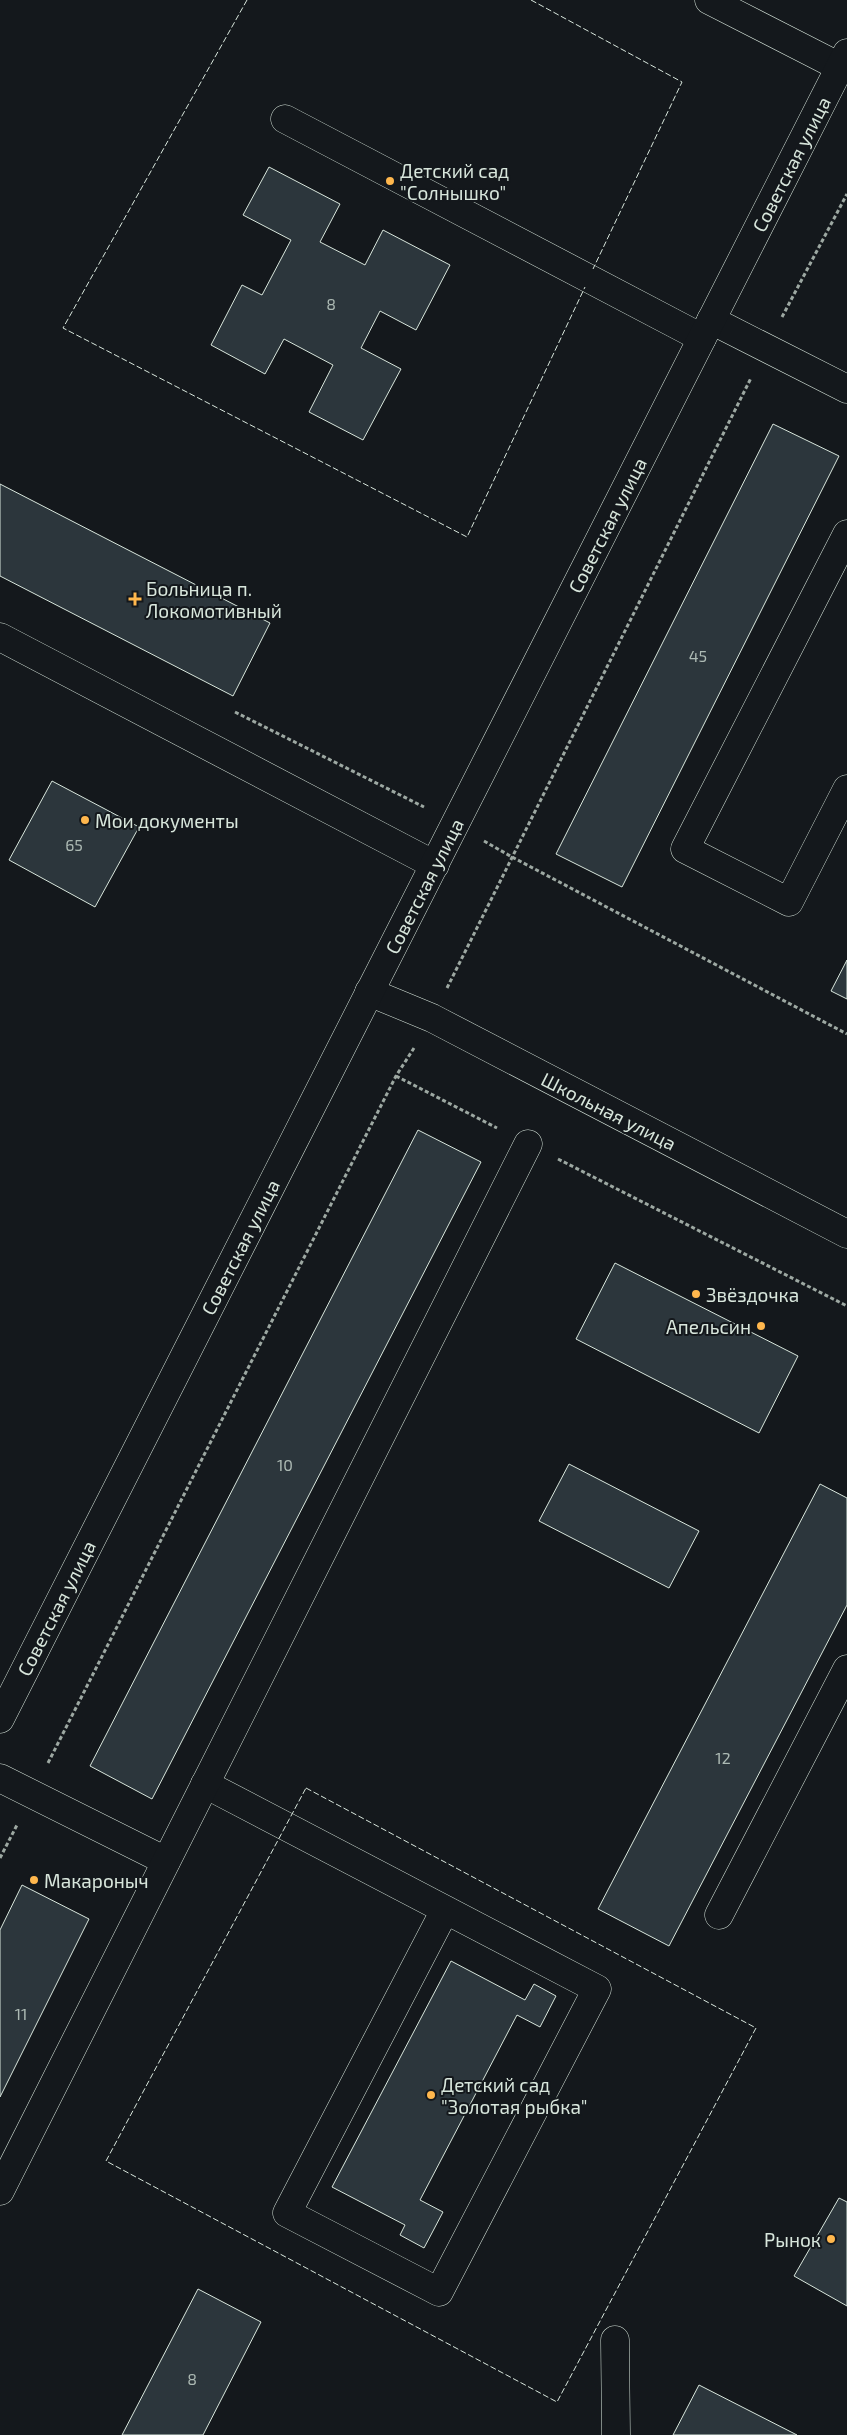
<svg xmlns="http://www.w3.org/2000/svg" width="847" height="2435" font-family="'Exo 2',sans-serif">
  <rect width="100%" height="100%" fill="#14181c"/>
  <g fill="#2c363c" stroke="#d8e6dc">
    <polygon points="269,167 340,204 320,242 365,265 383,230 450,265 416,330 380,311 361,348 401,369 363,440 309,412 333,365 284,339 265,374 211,345 242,285 262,295 291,240 243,215"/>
    <polygon points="773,424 839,456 622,887 556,854"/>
    <polygon points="0,484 270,623 233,696 0,576"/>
    <polygon points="52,781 139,827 95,907 9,860"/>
    <polygon points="847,960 847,999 831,991"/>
    <polygon points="418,1130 481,1162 152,1799 90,1766"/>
    <polygon points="615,1263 798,1356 759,1433 576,1339"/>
    <polygon points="569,1464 699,1531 669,1588 539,1521"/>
    <polygon points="820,1484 847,1498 847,1605 669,1946 598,1909"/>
    <polygon points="22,1885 89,1919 0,2097 0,1930"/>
    <polygon points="451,1961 525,2000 534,1984 556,1996 540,2027 517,2015 420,2200 443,2212 424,2248 400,2235 405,2225 332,2187"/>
    <polygon points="839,2198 847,2202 847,2306 794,2276"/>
    <polygon points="198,2289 261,2322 203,2435 122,2435"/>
    <polygon points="699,2385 797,2435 673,2435"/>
  </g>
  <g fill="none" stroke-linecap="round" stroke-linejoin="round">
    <defs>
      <g id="minor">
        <polyline points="709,0 840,67"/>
        <polyline points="285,119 702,338"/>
        <polyline points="711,320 847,389"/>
        <polyline points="847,534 685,849 789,902 847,789"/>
        <polyline points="0,637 435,865"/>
        <polyline points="369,992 432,1018 847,1234"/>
        <polyline points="0,1719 847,53"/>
        <polyline points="0,1778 166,1861"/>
        <polyline points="205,1784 597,1989 439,2292 287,2213 445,1910"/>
        <polyline points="719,1915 847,1669"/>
        <polyline points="0,2191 528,1144"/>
        <polyline points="615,2340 616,2435"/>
      </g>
    </defs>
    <use href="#minor" stroke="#d8e6dc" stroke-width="29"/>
    <g stroke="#9da8a2" stroke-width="3" stroke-dasharray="4 2.5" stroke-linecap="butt">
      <polyline points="782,317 847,194"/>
      <polyline points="235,712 424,807"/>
      <polyline points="484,841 512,857 847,1034"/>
      <polyline points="447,988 751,378"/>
      <polyline points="396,1076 497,1128"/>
      <polyline points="558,1159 847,1306"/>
      <polyline points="48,1763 396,1076 414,1048"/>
      <polyline points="0,1858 17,1825"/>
    </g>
    <use href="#minor" stroke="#14181c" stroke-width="28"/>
    <g stroke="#d8e6dc" stroke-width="1" stroke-dasharray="6 2.5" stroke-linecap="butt">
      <polyline points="247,0 63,328 467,537 585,287"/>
      <polyline points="531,0 682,82 593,269"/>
      <polygon points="306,1788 756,2028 557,2402 106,2161"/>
    </g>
  </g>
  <g fill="#ffb74d" stroke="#14181c" stroke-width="2">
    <circle cx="390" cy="181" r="5"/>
    <path d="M132.5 591.5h5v5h5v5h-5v5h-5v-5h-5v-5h5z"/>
    <circle cx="85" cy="820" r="5"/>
    <circle cx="696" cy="1294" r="5"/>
    <circle cx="761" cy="1326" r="5"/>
    <circle cx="34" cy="1880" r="5"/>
    <circle cx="431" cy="2095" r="5"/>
    <circle cx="831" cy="2239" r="5"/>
  </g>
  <g text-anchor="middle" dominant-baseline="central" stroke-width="4" stroke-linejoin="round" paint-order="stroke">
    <g font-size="16" fill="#adbab4">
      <text x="331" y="303">8</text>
      <text x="698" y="655">45</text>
      <text x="74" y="844">65</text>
      <text x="285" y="1464">10</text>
      <text x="723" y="1757">12</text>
      <text x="21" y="2013">11</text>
      <text x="192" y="2378">8</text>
    </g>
    <g font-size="19" fill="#d8e6dc" stroke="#14181c">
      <text transform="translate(791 164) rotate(-63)">Советская улица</text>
      <text transform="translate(607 525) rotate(-63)">Советская улица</text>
      <text transform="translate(424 886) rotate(-63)">Советская улица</text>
      <text transform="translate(609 1111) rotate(27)">Школьная улица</text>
      <text transform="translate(240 1247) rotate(-63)">Советская улица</text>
      <text transform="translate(56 1608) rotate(-63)">Советская улица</text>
    </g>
    <g font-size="19" fill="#d8e6dc" stroke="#14181c" text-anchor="start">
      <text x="400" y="170">Детский сад<tspan x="400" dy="22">"Солнышко"</tspan></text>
      <text x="146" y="588">Больница п.<tspan x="146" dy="22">Локомотивный</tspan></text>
      <text x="95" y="820">Мои документы</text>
      <text x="706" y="1294">Звёздочка</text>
      <text x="751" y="1326" text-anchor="end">Апельсин</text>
      <text x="44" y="1880">Макароныч</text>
      <text x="441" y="2084">Детский сад<tspan x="441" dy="22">"Золотая рыбка"</tspan></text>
      <text x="821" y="2239" text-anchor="end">Рынок</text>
    </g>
  </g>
</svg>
